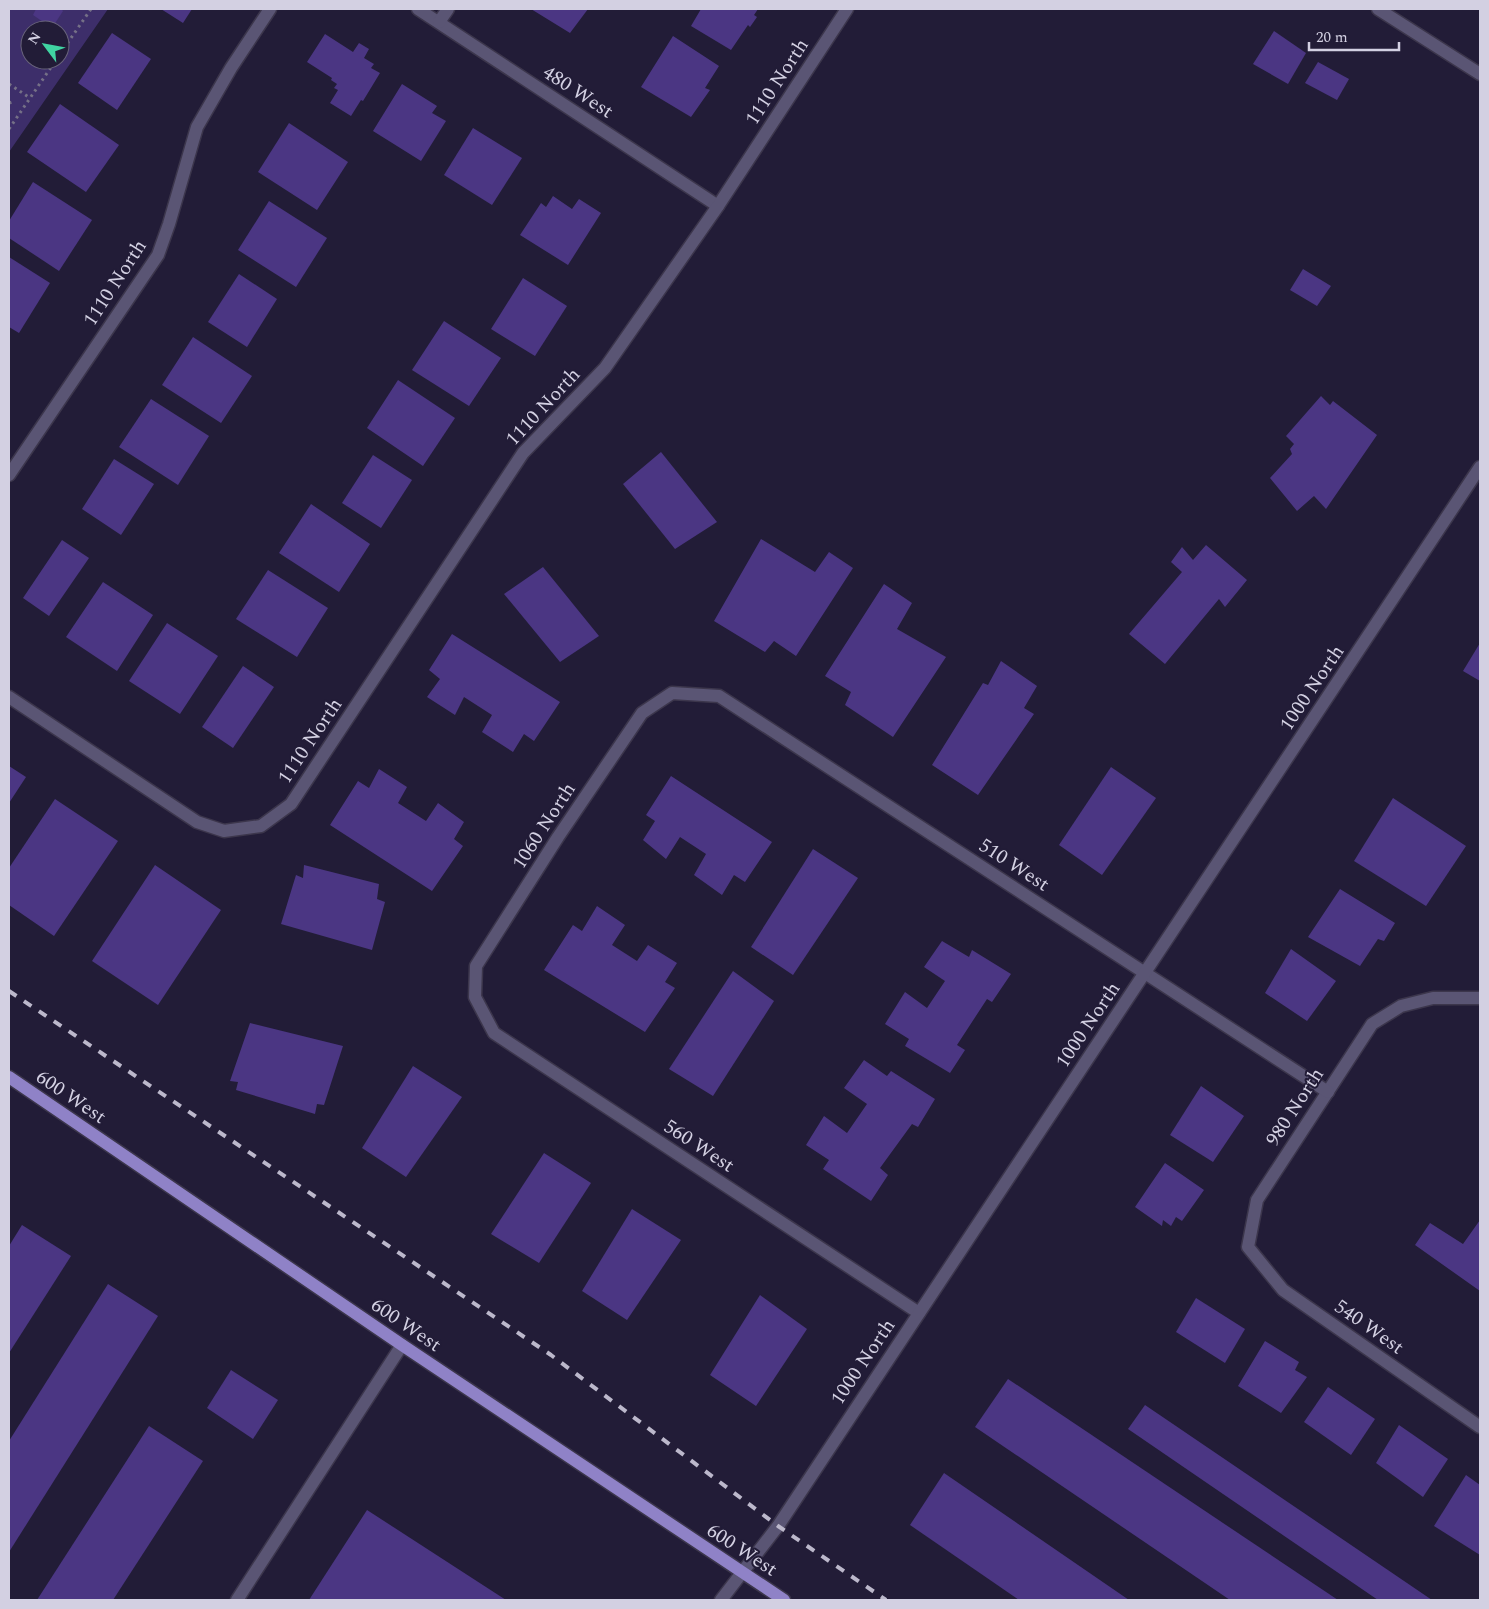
<svg xmlns="http://www.w3.org/2000/svg" width="1489" height="1609" font-family="Spectral,serif">
  <rect width="100%" height="100%" fill="#221c37"/>
  <path fill="#3d2e6a" fill-rule="evenodd" d="M9,9h99l-99,143zM30,30h30v30h-30z"/>
  <g fill="#4b3683">
    <polygon points="36,9 61,9 63,11 52,28 33,15"/>
    <polygon points="161,9 192,9 183,23"/>
    <polygon points="531,9 588,9 570,33"/>
    <polygon points="701,9 758,9 754,15 757,17 750,27 748,25 731,50 691,26"/>
    <polygon points="1274,31 1306,53 1288,84 1253,64"/>
    <polygon points="112,33 151,59 117,110 78,83"/>
    <polygon points="325,34 353,52 359,43 369,49 364,58 374,64 371,68 380,73 363,101 361,100 351,116 330,103 338,90 334,88 337,84 331,80 332,78 307,62"/>
    <polygon points="673,36 719,66 705,88 710,90 691,117 641,87"/>
    <polygon points="1318,62 1349,79 1337,100 1305,83"/>
    <polygon points="402,84 437,106 432,113 446,121 421,161 373,131"/>
    <polygon points="60,104 119,145 86,192 27,152"/>
    <polygon points="289,123 348,162 317,210 258,172"/>
    <polygon points="473,128 522,158 492,205 444,175"/>
    <polygon points="33,182 92,220 59,271 9,238 9,221"/>
    <polygon points="553,196 572,209 579,199 601,213 568,265 520,235 541,203 546,207"/>
    <polygon points="269,201 327,238 296,287 238,250"/>
    <polygon points="9,257 50,283 19,333 9,327"/>
    <polygon points="1303,269 1331,286 1317,306 1290,290"/>
    <polygon points="239,274 277,299 247,347 208,322"/>
    <polygon points="523,278 567,306 535,356 491,329"/>
    <polygon points="444,321 501,358 469,406 412,370"/>
    <polygon points="193,337 252,376 221,423 162,385"/>
    <polygon points="398,380 455,418 423,466 367,428"/>
    <polygon points="1321,396 1330,405 1333,401 1377,435 1326,509 1314,496 1297,511 1270,478 1292,454 1290,449 1294,444 1286,436"/>
    <polygon points="151,399 209,436 178,485 119,447"/>
    <polygon points="661,452 717,522 675,549 623,484"/>
    <polygon points="373,455 412,480 381,528 342,503"/>
    <polygon points="114,459 154,484 121,535 82,509"/>
    <polygon points="311,504 370,544 339,592 279,553"/>
    <polygon points="761,539 815,572 829,552 853,568 796,656 774,641 765,652 714,621"/>
    <polygon points="62,540 89,558 49,616 23,598"/>
    <polygon points="1206,545 1247,580 1225,607 1219,599 1165,664 1129,634 1182,572 1171,562 1182,547 1193,560"/>
    <polygon points="543,567 599,636 560,662 504,594"/>
    <polygon points="268,570 328,608 297,657 236,619"/>
    <polygon points="103,582 153,615 117,671 66,637"/>
    <polygon points="884,584 912,603 897,629 946,657 893,737 845,705 851,692 825,676"/>
    <polygon points="167,623 218,656 180,714 129,681"/>
    <polygon points="452,634 560,702 534,741 524,734 513,752 482,732 492,715 464,697 455,715 427,697 440,679 429,670"/>
    <polygon points="1480,643 1480,681 1463,671"/>
    <polygon points="1001,661 1037,686 1024,708 1034,714 978,795 932,765 983,683 988,685"/>
    <polygon points="243,666 274,687 233,748 202,727"/>
    <polygon points="9,766 26,777 9,803"/>
    <polygon points="1111,767 1156,798 1102,875 1059,845"/>
    <polygon points="379,769 407,787 398,803 426,821 438,803 464,822 454,839 463,846 432,891 330,825 358,781 369,788"/>
    <polygon points="671,776 772,842 745,882 734,875 722,895 694,875 706,854 680,837 666,859 643,840 655,821 646,815"/>
    <polygon points="1393,798 1466,846 1426,906 1354,861"/>
    <polygon points="55,799 118,841 54,936 9,905 9,868"/>
    <polygon points="813,849 858,878 793,975 751,947"/>
    <polygon points="155,865 221,910 158,1005 92,961"/>
    <polygon points="304,865 379,884 377,899 385,902 372,950 281,924 296,875 303,878"/>
    <polygon points="1340,889 1395,923 1384,941 1378,939 1360,966 1308,937"/>
    <polygon points="597,906 625,925 612,945 637,961 648,945 677,963 665,982 675,988 645,1032 544,970 573,925 582,931"/>
    <polygon points="942,941 969,957 972,950 1011,974 992,1002 987,999 957,1045 965,1050 950,1073 905,1046 909,1039 885,1024 905,992 927,1008 945,981 924,967"/>
    <polygon points="1291,949 1336,981 1307,1021 1265,993"/>
    <polygon points="733,971 774,1001 713,1096 669,1069"/>
    <polygon points="250,1023 343,1046 324,1105 317,1104 315,1114 236,1090 238,1082 230,1081"/>
    <polygon points="864,1060 887,1076 891,1071 935,1099 918,1127 912,1124 880,1168 888,1175 871,1201 823,1169 829,1160 806,1145 824,1116 847,1133 867,1104 844,1088"/>
    <polygon points="413,1066 462,1097 406,1177 362,1148"/>
    <polygon points="1201,1086 1244,1116 1213,1162 1170,1135"/>
    <polygon points="544,1153 591,1183 539,1263 491,1234"/>
    <polygon points="1165,1163 1204,1190 1182,1221 1176,1217 1171,1226 1163,1220 1162,1226 1135,1207"/>
    <polygon points="632,1209 681,1240 627,1320 582,1291"/>
    <polygon points="1480,1220 1480,1291 1415,1245 1430,1223 1463,1244"/>
    <polygon points="22,1225 71,1256 9,1353 9,1246"/>
    <polygon points="108,1284 158,1316 9,1552 9,1441"/>
    <polygon points="760,1295 807,1329 756,1406 710,1375"/>
    <polygon points="1196,1298 1245,1329 1225,1363 1176,1332"/>
    <polygon points="1265,1341 1299,1362 1295,1370 1307,1377 1281,1413 1238,1386"/>
    <polygon points="231,1370 278,1400 253,1439 207,1408"/>
    <polygon points="1008,1379 1338,1600 1230,1600 975,1427"/>
    <polygon points="1328,1387 1375,1419 1351,1455 1304,1422"/>
    <polygon points="1145,1405 1432,1600 1378,1600 1128,1429"/>
    <polygon points="1399,1425 1448,1459 1423,1497 1376,1463"/>
    <polygon points="149,1426 203,1461 113,1600 37,1600"/>
    <polygon points="944,1473 1129,1600 1019,1600 910,1525"/>
    <polygon points="1466,1475 1480,1485 1480,1555 1434,1526"/>
    <polygon points="367,1510 506,1600 309,1600"/>
  </g>
  <g fill="none" stroke-linecap="round" stroke-linejoin="round">
    <defs>
      <g id="minor">
        <polyline points="418,9 718,206"/>
        <polyline points="1378,9 1480,74"/>
        <polyline points="439,22 448,9"/>
        <polyline points="9,475 158,255 169,224 197,127 231,68 270,9"/>
        <polyline points="9,697 197,822 224,831 261,826 291,804 523,453 605,368 718,206 847,9"/>
        <polyline points="1480,998 1433,998 1401,1006 1372,1024 1257,1200 1248,1247 1283,1290 1480,1427"/>
        <polyline points="919,1313 494,1033 475,997 476,966 558,837 642,713 672,693 719,696 1328,1092"/>
        <polyline points="237,1600 402,1345"/>
        <polyline points="721,1600 778,1526 1480,467"/>
      </g>
      <polyline id="major" points="9,1077 402,1345 784,1600"/>
    </defs>
    <use href="#minor" stroke="#3c364c" stroke-width="15"/>
    <use href="#major" stroke="#3c364c" stroke-width="15"/>
    <g stroke="#757087" stroke-width="3" stroke-dasharray="2.5 4" stroke-linecap="butt">
      <polyline points="60,54 91,9"/>
      <polyline points="9,84 30,98"/>
      <polyline points="9,103 15,101"/>
      <polyline points="9,129 56,60"/>
    </g>
    <use href="#minor" stroke="#5a5574" stroke-width="12"/>
    <use href="#major" stroke="#8f82c7" stroke-width="12"/>
    <polyline stroke="#bcb8cb" stroke-width="4" stroke-dasharray="9 9" stroke-linecap="butt" points="9,991 551,1355 778,1526 886,1600"/>
  </g>
  <g text-anchor="middle" dominant-baseline="central" stroke-width="4" stroke-linejoin="round" paint-order="stroke">
    <g font-size="20" fill="#d3d0e2" stroke="#221c37">
      <text transform="translate(777 82) rotate(-57)">1110 North</text>
      <text transform="translate(578 92) rotate(33)">480 West</text>
      <text transform="translate(115 283) rotate(-57)">1110 North</text>
      <text transform="translate(543 407) rotate(-47)">1110 North</text>
      <text transform="translate(1312 688) rotate(-56)">1000 North</text>
      <text transform="translate(310 741) rotate(-56)">1110 North</text>
      <text transform="translate(544 826) rotate(-57)">1060 North</text>
      <text transform="translate(1014 865) rotate(33)">510 West</text>
      <text transform="translate(1088 1025) rotate(-56)">1000 North</text>
      <text transform="translate(71 1097) rotate(34)">600 West</text>
      <text transform="translate(1295 1107) rotate(-57)">980 North</text>
      <text transform="translate(699 1146) rotate(33)">560 West</text>
      <text transform="translate(406 1325) rotate(34)">600 West</text>
      <text transform="translate(1369 1327) rotate(35)">540 West</text>
      <text transform="translate(863 1362) rotate(-56)">1000 North</text>
      <text transform="translate(742 1550) rotate(33)">600 West</text>
    </g>
  </g>
  <rect width="1489" height="1609" fill="none" stroke="#d3d0e2" stroke-width="20"/>
  <g transform="translate(45 45) rotate(302)"><circle r="24" fill="#221c37" stroke="#69647b"/>
  <path d="M0-4L9 19L0 12L-9 19Z" fill="#40d4a2"/>
  <text y="-8" font-size="14" font-weight="bold" text-anchor="middle" fill="#d3d0e2">N</text>
  </g>
  <path d="M1309 42v8h90v-8" fill="none" stroke="#d3d0e2" stroke-width="2.5"/>
  <text x="1316" y="42" font-size="15" fill="#d3d0e2" stroke="#221c37" stroke-width="4" paint-order="stroke">20 m</text>
</svg>
